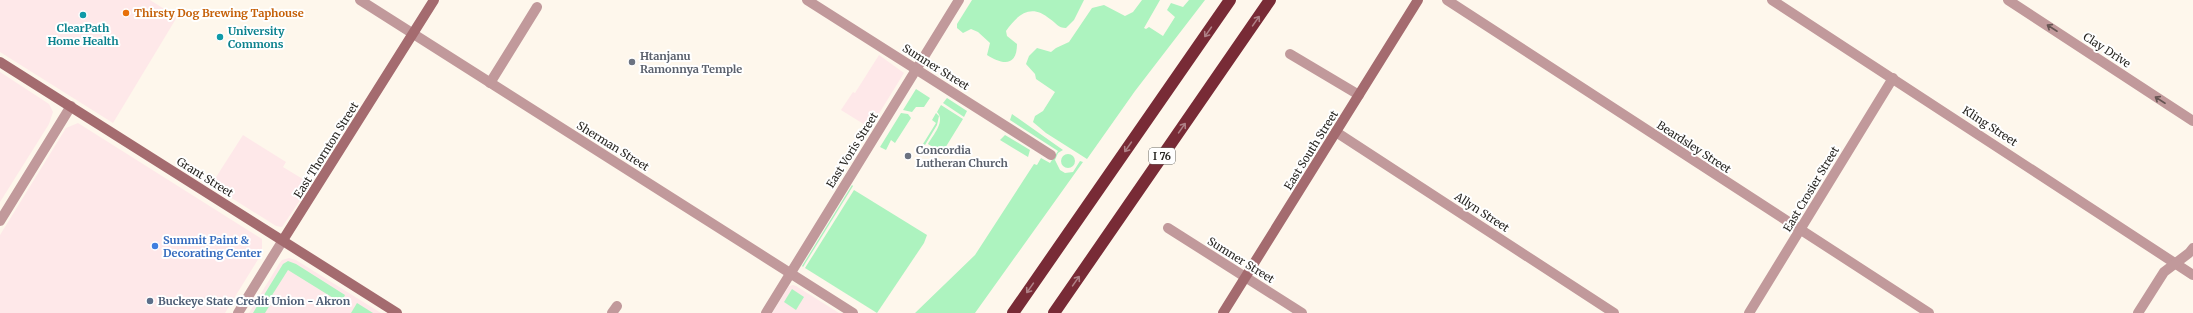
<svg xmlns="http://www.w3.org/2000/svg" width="2193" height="313" font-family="Merriweather,serif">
  <rect width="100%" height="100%" fill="#fef7ec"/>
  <g fill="#fee8e9">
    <polygon points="0,0 150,0 177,17 113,123 0,52"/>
    <polygon points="879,55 904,73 870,128 841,110 853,92 855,93"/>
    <polygon points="0,72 49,104 53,112 49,124 0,202"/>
    <polygon points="78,123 262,239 262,253 225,313 0,313 0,235 66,128"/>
    <polygon points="243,135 286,162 283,167 311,184 282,227 276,226 211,185"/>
    <polygon points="289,258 296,260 381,313 249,313 279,264 282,260"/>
    <polygon points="793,285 796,286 839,313 772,313 789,286"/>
  </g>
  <g fill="#adf3bf">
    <path d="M972,0h112l-10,20 -8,8c-8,0 -10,-5 -16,-9 -19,-16 -32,-5 -44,12l1,5 10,8c0,24 -16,20 -30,11l3,-12 -12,-11 -7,-3 -8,4 -6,-5v-4z"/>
    <polygon points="1142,0 1160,0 1144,28 1146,29 1149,27 1163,36 1175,17 1167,10 1171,3 1183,7 1189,0 1205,0 1135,91 1087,159 1046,133 1033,122 1035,116 1043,111 1055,92 1036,79 1035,74 1026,64 1029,56 1037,48 1051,52 1056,48 1069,42 1092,8 1104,5 1125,16 1133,12"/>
    <polygon points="916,89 930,98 924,107 916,107 912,112 903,110"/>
    <polygon points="947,98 967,111 964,117 943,103"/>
    <path d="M941,105l22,14 -21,34 -14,-9c5,-9 18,-23 9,-32z"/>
    <polygon points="901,113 908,114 911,118 895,143 891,140 886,150 880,147"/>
    <polygon points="936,113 939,116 937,125 925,145 923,144 936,123 932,120"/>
    <polygon points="1012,114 1063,150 1058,153 1055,160 1060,170 1065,173 1073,172 1080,161 1083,162 975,313 915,313 975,255 1034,164 1037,165 1041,158 1050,163 1058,151 1010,120"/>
    <polygon points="1005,135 1030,150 1028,157 1000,140"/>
    <circle cx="1068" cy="161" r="7"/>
    <polygon points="852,185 853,186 803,267 802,266"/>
    <polygon points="854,190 927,235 924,243 877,313 805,268"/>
    <polygon points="288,261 296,264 345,295 342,301 338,301 288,270 269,300 271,306 270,305 265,313 253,313 283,264"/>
    <polygon points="792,289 804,297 796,310 784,302"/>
    <polygon points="357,303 373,313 351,313"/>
  </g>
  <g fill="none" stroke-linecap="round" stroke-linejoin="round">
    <g stroke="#c1999b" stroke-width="10">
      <polyline points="360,0 853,313"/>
      <polyline points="807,0 1051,155"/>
      <polyline points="1447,0 1929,313"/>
      <polyline points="1772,0 2193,275"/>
      <polyline points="2008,0 2193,121"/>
      <polyline points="1290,54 1359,95"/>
      <polyline points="490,83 537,7"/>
      <polyline points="1336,132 1614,313"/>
      <polyline points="0,221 71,106"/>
      <polyline points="1168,228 1302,313"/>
      <polyline points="238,313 283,240"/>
      <polyline points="612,313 617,306"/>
      <polyline points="1749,313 1893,78"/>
      <polyline points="2138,313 2164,272 2189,253 2193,248"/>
    </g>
    <polyline stroke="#c1999b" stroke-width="10" points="766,313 959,0"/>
    <g stroke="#a46b6f" stroke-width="10">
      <polyline points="0,62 397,313"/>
      <polyline points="283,240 434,0"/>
      <polyline points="1223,313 1418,0"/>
    </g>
    <g stroke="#782b36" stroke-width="12">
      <polyline points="1013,313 1230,0"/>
      <polyline points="1054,313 1270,0"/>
    </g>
  </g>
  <defs><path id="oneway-shaft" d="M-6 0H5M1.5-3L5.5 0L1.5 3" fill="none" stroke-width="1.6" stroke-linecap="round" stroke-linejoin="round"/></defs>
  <g stroke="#ae8086">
    <use href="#oneway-shaft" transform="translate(1256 21) rotate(-55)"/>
    <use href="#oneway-shaft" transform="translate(1208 32) rotate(125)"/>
    <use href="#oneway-shaft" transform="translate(1182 128) rotate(-55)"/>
    <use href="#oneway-shaft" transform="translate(1128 147) rotate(125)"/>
    <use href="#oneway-shaft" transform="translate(1076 281) rotate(-55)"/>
    <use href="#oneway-shaft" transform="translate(1030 288) rotate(125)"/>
  </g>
  <g stroke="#665553">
    <use href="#oneway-shaft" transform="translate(2052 28) rotate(-147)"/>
    <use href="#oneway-shaft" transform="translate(2160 100) rotate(-147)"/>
  </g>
  <circle fill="#e8710a" stroke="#fff" stroke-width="1.5" cx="126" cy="13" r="4"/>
  <g fill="#0f9aa8" stroke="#fff" stroke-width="1.5">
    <circle cx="83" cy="15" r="4"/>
    <circle cx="220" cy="37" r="4"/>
  </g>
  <g fill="#6b7280" stroke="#fff" stroke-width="1.5">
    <circle cx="632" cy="62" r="4"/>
    <circle cx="908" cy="156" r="4"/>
  </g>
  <circle fill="#3f7fe0" stroke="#fff" stroke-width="1.5" cx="155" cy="246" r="4"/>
  <circle fill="#5c6f8a" stroke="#fff" stroke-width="1.5" cx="150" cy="301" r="4"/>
  <g text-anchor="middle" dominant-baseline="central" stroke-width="4" stroke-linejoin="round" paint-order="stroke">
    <rect fill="#fff" stroke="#696865" stroke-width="1" x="1149" y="148" width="26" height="16" rx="3"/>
    <g font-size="10" font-weight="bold" fill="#292723">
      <text x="1162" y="156">I 76</text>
    </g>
    <g font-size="11" font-weight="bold" fill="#c56008" stroke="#fff" text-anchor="start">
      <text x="134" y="13">Thirsty Dog Brewing Taphouse</text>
    </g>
    <g font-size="11" font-weight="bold" fill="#0d838f" stroke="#fff">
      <text x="83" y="28">ClearPath<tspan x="83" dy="13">Home Health</tspan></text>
      <text x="228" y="31" text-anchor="start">University<tspan x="228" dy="13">Commons</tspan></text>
    </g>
    <g font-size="11" fill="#292723" stroke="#fff">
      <text transform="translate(2107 50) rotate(33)">Clay Drive</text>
      <text transform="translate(936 67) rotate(32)">Sumner Street</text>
      <text transform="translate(1990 126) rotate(33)">Kling Street</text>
      <text transform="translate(613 146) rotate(32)">Sherman Street</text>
      <text transform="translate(1694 147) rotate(33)">Beardsley Street</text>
      <text transform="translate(326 150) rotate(-58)">East Thornton Street</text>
      <text transform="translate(852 150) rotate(-58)">East Voris Street</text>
      <text transform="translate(1311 150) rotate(-58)">East South Street</text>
      <text transform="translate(205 177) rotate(32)">Grant Street</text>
      <text transform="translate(1811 189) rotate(-59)">East Crosier Street</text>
      <text transform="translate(1482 212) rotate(33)">Allyn Street</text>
      <text transform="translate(1241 260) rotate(32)">Sumner Street</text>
    </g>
    <g font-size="11" font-weight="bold" fill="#5b616d" stroke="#fff" text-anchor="start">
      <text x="640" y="56">Htanjanu<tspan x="640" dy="13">Ramonnya Temple</tspan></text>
      <text x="916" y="150">Concordia<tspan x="916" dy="13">Lutheran Church</tspan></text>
    </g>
    <g font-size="11" font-weight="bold" fill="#366cbe" stroke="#fff" text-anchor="start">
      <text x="163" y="240">Summit Paint &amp;<tspan x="163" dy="13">Decorating Center</tspan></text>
    </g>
    <g font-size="11" font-weight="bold" fill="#4e5e75" stroke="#fff" text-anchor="start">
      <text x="158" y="301">Buckeye State Credit Union - Akron</text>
    </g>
  </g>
</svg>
